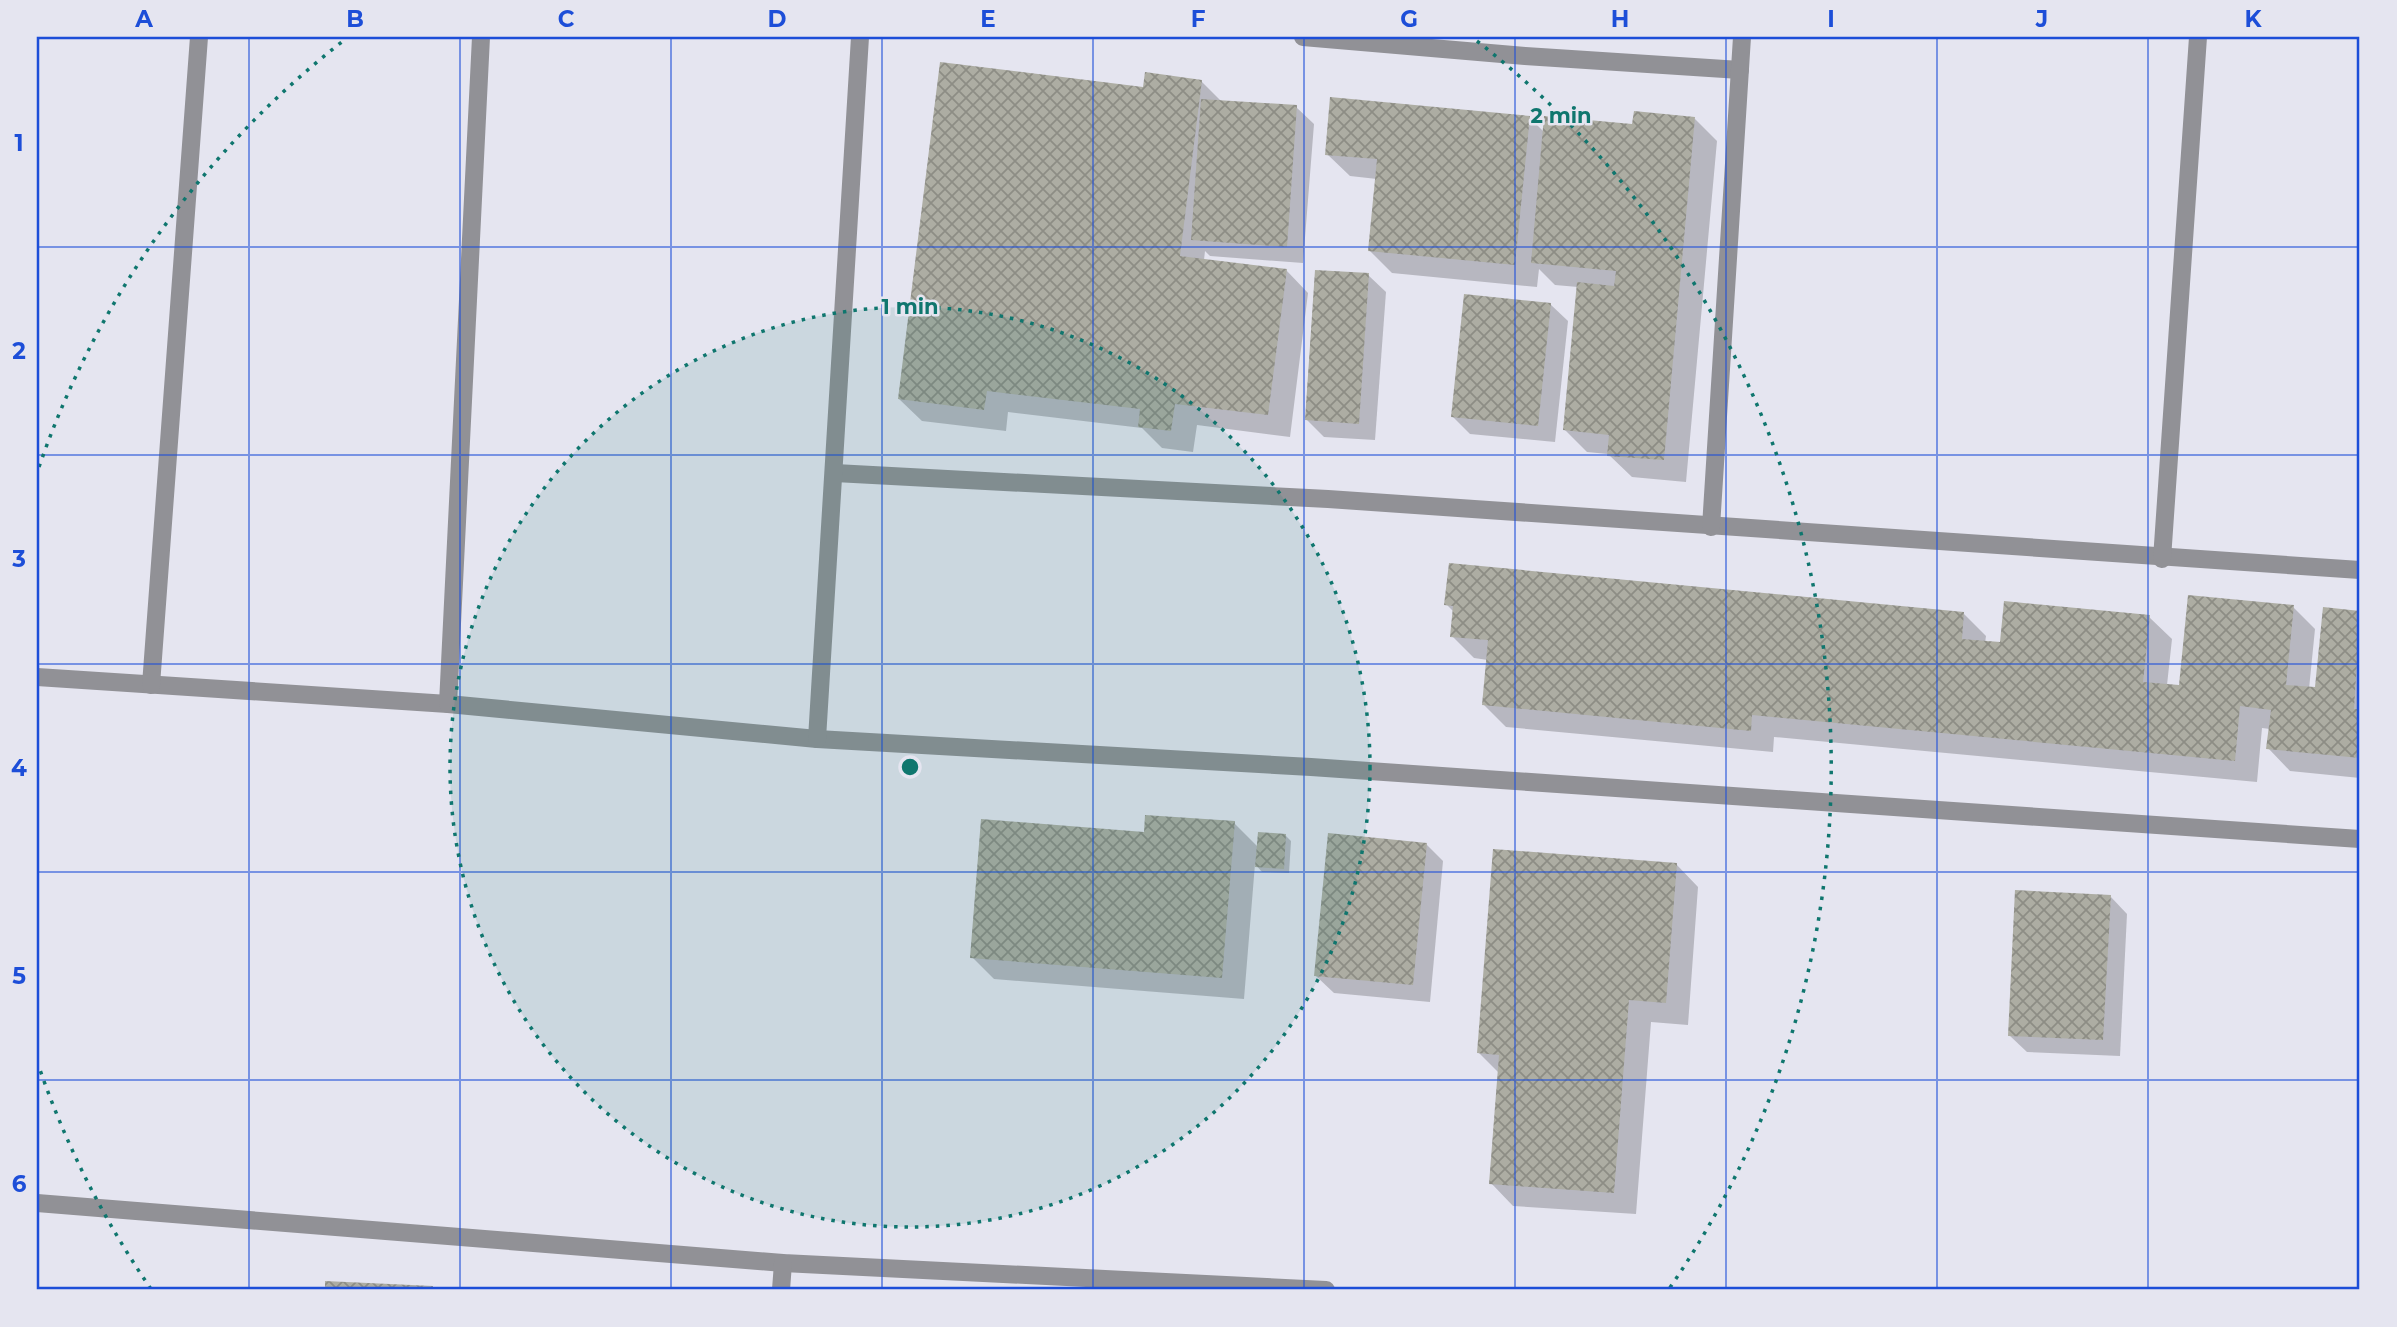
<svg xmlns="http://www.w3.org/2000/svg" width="2397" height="1327" font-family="Montserrat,sans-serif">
  <defs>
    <pattern id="building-cross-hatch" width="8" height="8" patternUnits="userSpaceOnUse" patternTransform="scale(1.75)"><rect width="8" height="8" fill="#adada3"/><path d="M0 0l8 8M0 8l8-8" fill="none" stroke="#8d8d85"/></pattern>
  </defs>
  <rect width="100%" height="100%" fill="#e5e5f0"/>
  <g fill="#0003">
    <polygon points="1201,81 1222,102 1296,107 1314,124 1303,263 1210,256 1205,251 1204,260 1286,270 1308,293 1290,437 1197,425 1193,452 1162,448 1142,428 1008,412 1006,431 922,421 899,399 1144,88"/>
    <polygon points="1529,117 1545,133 1695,119 1717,141 1686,482 1632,477 1608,454 1587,452 1565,430 1578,287 1555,285 1539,269 1537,287 1392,273 1370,251 1377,179 1350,176 1327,154"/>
    <polygon points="1368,275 1386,292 1375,440 1324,437 1307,420"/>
    <polygon points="1550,304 1568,321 1555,442 1470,434 1453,417"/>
    <polygon points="1446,604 1963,613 1986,636 1985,643 2001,644 2149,617 2172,639 2167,685 2180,687 2293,607 2315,629 2309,689 2316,689 2325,609 2360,613 2360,778 2290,771 2268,748 2270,729 2262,728 2257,782 1774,737 1773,752 1506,727 1484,705 1488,660 1474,658 1452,636 1454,612"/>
    <polygon points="1234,823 1258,847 1286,836 1291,841 1289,873 1262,872 1255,864 1244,999 994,979 972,957 1146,834"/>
    <polygon points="1426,844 1443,861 1430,1002 1334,993 1316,976"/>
    <polygon points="1676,864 1698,887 1688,1025 1651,1022 1636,1214 1513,1206 1491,1183 1499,1073 1479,1053"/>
    <polygon points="2110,896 2127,914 2120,1056 2027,1052 2009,1035"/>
    <polygon points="327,1283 432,1288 435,1290 327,1290"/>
  </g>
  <g fill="url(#building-cross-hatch)">
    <polygon points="940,62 1143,87 1145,72 1202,80 1180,256 1287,269 1268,415 1175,404 1171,431 1138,427 1140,409 987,391 984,410 898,399"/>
    <polygon points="1330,97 1530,116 1515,265 1368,251 1377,159 1325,155"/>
    <polygon points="1201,99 1297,105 1287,247 1191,240"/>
    <polygon points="1634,111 1695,117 1664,460 1607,456 1609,435 1563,430 1577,282 1614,286 1616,271 1531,263 1544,116 1632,124"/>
    <polygon points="1315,270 1369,273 1359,424 1305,420"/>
    <polygon points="1464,294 1551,303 1538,426 1451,417"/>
    <polygon points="1449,563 1964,612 1962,639 2000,642 2004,601 2150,615 2143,682 2179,685 2188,595 2294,605 2286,685 2315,687 2323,607 2360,611 2354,709 2360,709 2360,758 2266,749 2271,710 2240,706 2235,761 1752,715 1751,731 1482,705 1488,640 1450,637 1453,606 1444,605"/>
    <polygon points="1145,815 1235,821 1222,978 970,958 981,819 1144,832"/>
    <polygon points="1258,832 1286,834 1284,869 1255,867"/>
    <polygon points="1328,833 1427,843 1413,985 1314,976"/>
    <polygon points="1493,849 1677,863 1666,1003 1629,1000 1614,1193 1489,1184 1499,1055 1477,1053"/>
    <polygon points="2015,890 2111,895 2103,1040 2008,1036"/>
    <polygon points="325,1281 433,1286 432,1290 325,1290"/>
  </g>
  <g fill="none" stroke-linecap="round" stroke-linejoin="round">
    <g stroke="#919196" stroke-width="18">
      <polyline points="1303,37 1525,56 1740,70"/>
      <polyline points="835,473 1328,499 2360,570"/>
      <polyline points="1711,527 1742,37"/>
      <polyline points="2162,559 2198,37"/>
      <polyline points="37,677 448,704 817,739 1311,767 2360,839"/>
      <polyline points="151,685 199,37"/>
      <polyline points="448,704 481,37"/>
      <polyline points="817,739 860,37"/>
      <polyline points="37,1203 783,1263 1326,1290"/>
      <polyline points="781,1290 783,1263"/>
    </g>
  </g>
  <path fill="none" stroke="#1d4ed8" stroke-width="2" stroke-opacity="0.55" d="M249,37v1253M460,37v1253M671,37v1253M882,37v1253M1093,37v1253M1304,37v1253M1515,37v1253M1726,37v1253M1937,37v1253M2148,37v1253M37,247h2323M37,455h2323M37,664h2323M37,872h2323M37,1080h2323"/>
  <circle cx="910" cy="767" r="460" fill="#0f766e" fill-opacity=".12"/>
  <g fill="none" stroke="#0f766e" stroke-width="3.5" stroke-dasharray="3.5 7">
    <circle cx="910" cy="767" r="460"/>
    <path d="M151 1289A921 921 0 0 1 39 1067M39 467A921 921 0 0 1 343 41M1477 41A921 921 0 0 1 1669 1289"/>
  </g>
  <circle cx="910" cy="767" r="10" fill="#0f766e" stroke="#e5e5f0" stroke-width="3.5"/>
  <g font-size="21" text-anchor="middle" font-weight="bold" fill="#0f766e" stroke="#e5e5f0" stroke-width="5" stroke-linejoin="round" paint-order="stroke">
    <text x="1561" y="123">2 min</text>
    <text x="910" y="314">1 min</text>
  </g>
  <rect width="2397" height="1327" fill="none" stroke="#e5e5f0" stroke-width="77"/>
  <rect x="38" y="38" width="2320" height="1250" fill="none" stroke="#1d4ed8" stroke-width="2.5"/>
  <g font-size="23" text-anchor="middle" font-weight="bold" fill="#1d4ed8">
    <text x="144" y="27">A</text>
    <text x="355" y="27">B</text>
    <text x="566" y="27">C</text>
    <text x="777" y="27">D</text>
    <text x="988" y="27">E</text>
    <text x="1198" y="27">F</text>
    <text x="1409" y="27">G</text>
    <text x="1620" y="27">H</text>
    <text x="1831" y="27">I</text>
    <text x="2042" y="27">J</text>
    <text x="2253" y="27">K</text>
    <text x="19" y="151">1</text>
    <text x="19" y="359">2</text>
    <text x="19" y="567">3</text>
    <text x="19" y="776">4</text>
    <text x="19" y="984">5</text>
    <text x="19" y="1192">6</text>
  </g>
</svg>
